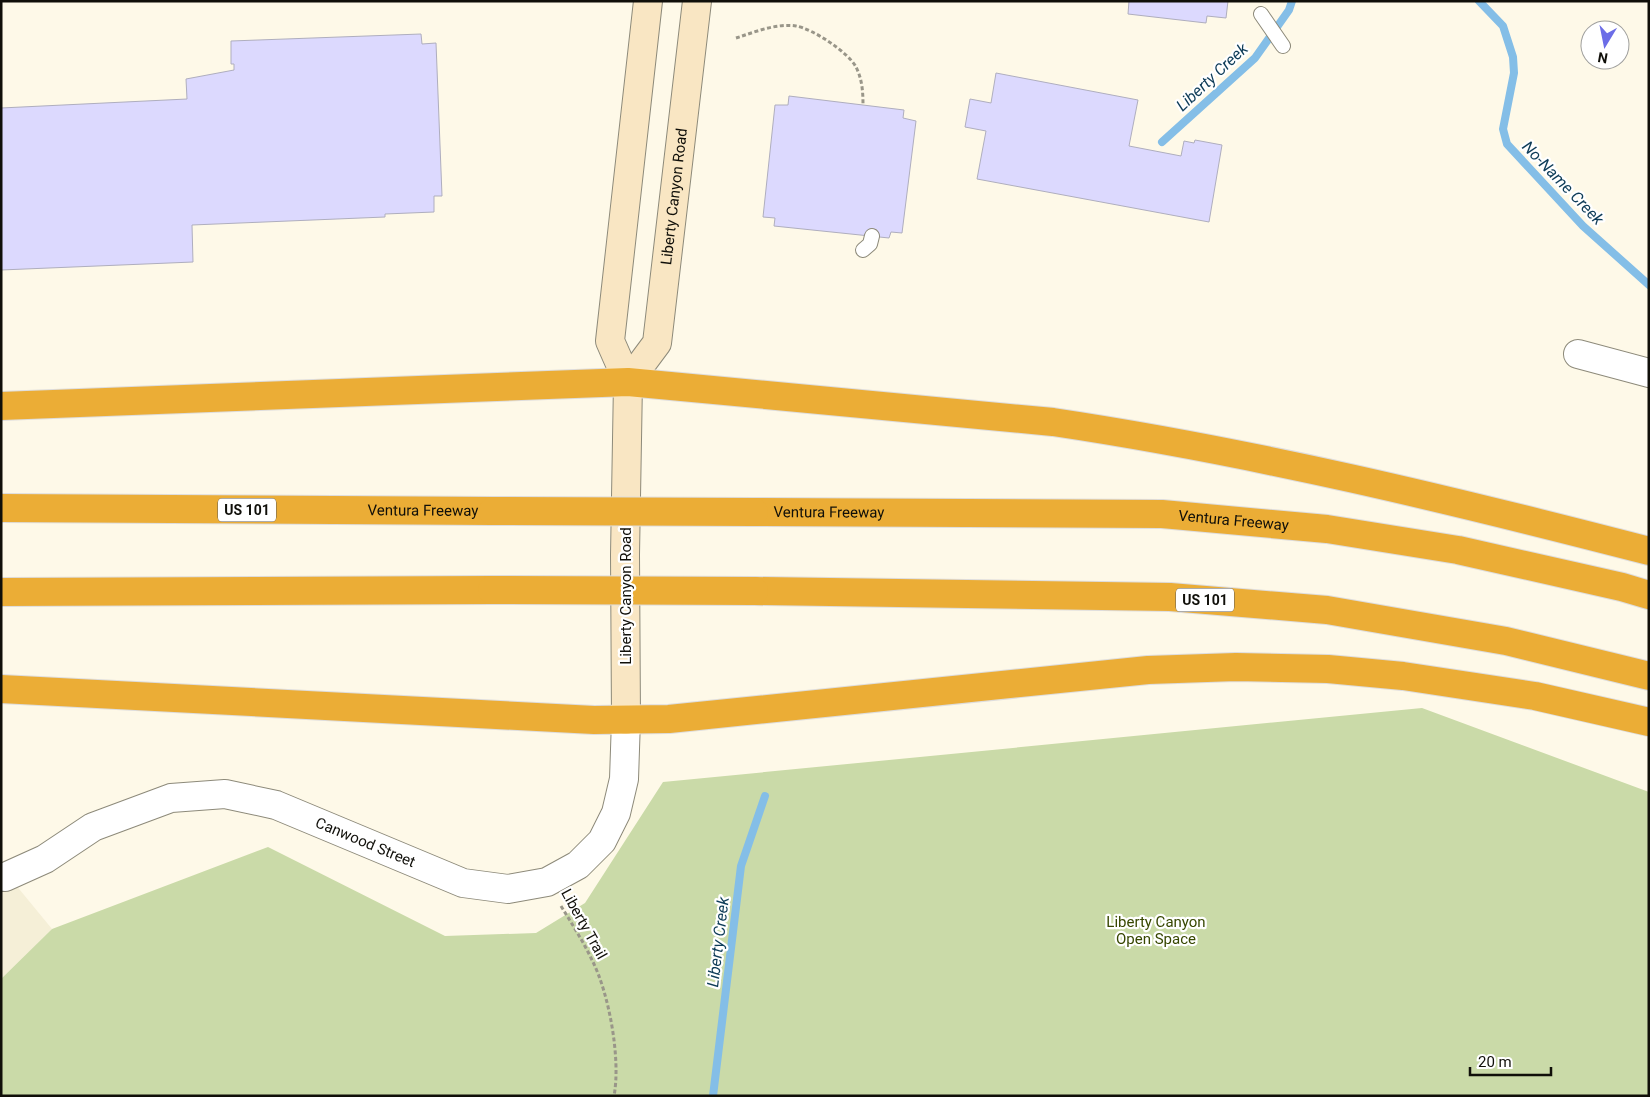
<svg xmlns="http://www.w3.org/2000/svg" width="1650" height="1097" font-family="Roboto,sans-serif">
  <rect width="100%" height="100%" fill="#fef9e8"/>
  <polygon fill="#f5efd7" points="1,867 52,929 1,979"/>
  <polygon fill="#cadaa8" points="1422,708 1649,792 1649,1096 1,1096 1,979 52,929 268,847 445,936 536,933 585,903 663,782"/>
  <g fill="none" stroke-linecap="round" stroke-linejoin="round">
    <g stroke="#84bee7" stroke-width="8">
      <polyline points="1479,1 1503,26 1513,57 1514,73 1503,129 1507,144 1583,226 1649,285"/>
      <polyline points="1162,142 1255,58 1289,10 1292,1"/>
      <polyline points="713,1096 741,866 765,796"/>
    </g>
  </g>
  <g fill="#dcd9fe" stroke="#afaebe">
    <polygon points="1129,1 1228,1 1226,18 1207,16 1206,23 1128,14"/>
    <polygon points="421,34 422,44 436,43 442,196 434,196 434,212 385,214 385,217 192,225 193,262 1,270 1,108 187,99 186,79 234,70 234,64 231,64 231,41"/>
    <polygon points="996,73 1138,100 1129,146 1181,156 1184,141 1194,143 1195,140 1222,145 1209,222 977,179 986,131 965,127 970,99 991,103"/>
    <polygon points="789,96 904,110 903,118 916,121 902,233 891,232 889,238 774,226 775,218 763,217 775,105 788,105"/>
  </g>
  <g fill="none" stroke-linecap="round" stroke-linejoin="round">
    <defs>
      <g id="lane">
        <polyline points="1261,14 1283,46"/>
        <polyline points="863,250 870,244 872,236"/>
      </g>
      <g id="street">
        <polyline points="1578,354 1649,373"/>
        <path id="s1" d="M5,877l40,-18 48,-32 78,-29 54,-4 51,11 187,78 45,6 39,-7 31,-17 24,-24 14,-28 8,-34 2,-59"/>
      </g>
      <g id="secondary">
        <path id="s2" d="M628,382l29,-39 40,-342"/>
        <polyline points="626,720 625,555 628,382 610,341 648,1"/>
      </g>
      <g id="highway">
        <path d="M1,406l627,-24 425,40c201,30 399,78 596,129"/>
        <path id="s3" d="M1,508l492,3"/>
        <path id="s4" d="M754,512l408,2 165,15 131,21 164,37 27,8"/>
        <polyline points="754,591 1170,597 1327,610 1506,641 1649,676"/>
        <polyline points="1,592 492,590"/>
        <polyline points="1,689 594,720 669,719 1148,670 1236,667 1328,669 1403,676 1535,696 1649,722"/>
      </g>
    </defs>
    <use href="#lane" stroke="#8d8a7a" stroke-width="16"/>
    <use href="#street" stroke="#8d8a7a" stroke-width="30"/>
    <use href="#secondary" stroke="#8d8a7a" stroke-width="30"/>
    <use href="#highway" stroke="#dedddd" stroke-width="30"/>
    <g stroke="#999689" stroke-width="3" stroke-dasharray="4 2.5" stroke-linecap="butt">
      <path d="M736,38c19,-6 40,-15 60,-12 17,3 52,26 60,41 6,12 7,24 7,38"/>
      <path d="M561,906c11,18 22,35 31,54 17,33 29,99 22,136"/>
    </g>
    <use href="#lane" stroke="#fff" stroke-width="14"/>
    <use href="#street" stroke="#fff" stroke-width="28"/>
    <use href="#secondary" stroke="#f9e6c3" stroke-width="28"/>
    <use href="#highway" stroke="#ebad36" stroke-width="28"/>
    <defs>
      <g id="highway-bridge">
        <polyline points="493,511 754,512"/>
        <polyline points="492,590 754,591"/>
      </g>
    </defs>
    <use href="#highway-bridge" stroke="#dedddd" stroke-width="30" stroke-linecap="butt"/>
    <use href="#highway-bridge" stroke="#ebad36" stroke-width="28"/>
  </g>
  <g text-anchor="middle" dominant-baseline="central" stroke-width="4.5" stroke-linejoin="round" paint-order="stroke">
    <g fill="#fff" stroke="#585753" stroke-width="1">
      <rect x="218" y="498.5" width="58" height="23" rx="4"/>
      <rect x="1176" y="588.5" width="58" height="23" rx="4"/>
    </g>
    <g font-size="14" font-weight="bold" fill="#100f09">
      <text x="247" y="510">US 101</text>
      <text x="1205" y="600">US 101</text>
    </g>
    <g font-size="15" fill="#100f09" stroke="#fff">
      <text stroke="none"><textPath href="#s2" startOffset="196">Liberty Canyon Road</textPath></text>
      <text stroke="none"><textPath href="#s3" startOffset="422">Ventura Freeway</textPath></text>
      <text stroke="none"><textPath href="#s4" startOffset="75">Ventura Freeway</textPath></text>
      <text stroke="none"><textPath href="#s4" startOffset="480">Ventura Freeway</textPath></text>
      <text transform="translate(626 596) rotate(-90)">Liberty Canyon Road</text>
      <text stroke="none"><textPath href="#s1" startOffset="388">Canwood Street</textPath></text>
      <text transform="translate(584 924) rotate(61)">Liberty Trail</text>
    </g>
    <g font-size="15" fill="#374700" stroke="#fff">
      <text x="1156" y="922">Liberty Canyon<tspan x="1156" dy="17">Open Space</tspan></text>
    </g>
    <g font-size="16" font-style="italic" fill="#0e3c58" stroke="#fff">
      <text transform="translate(1212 77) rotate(-43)">Liberty Creek</text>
      <text transform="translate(1563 183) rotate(46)">No-Name Creek</text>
      <text transform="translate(718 942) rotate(-83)">Liberty Creek</text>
    </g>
  </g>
  <rect width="1650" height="1097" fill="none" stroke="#100f09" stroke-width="5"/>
  <g transform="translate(1605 45) rotate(190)"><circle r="24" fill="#ffffff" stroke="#9f9f9d"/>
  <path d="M0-4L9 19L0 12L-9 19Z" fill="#6c6de7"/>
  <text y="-8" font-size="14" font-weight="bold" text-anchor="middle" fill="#100f09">N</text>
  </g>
  <path d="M1470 1067v8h81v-8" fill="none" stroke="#100f09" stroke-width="2.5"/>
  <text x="1478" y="1067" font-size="15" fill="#100f09" stroke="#ffffff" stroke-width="4" paint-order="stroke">20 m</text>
</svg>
